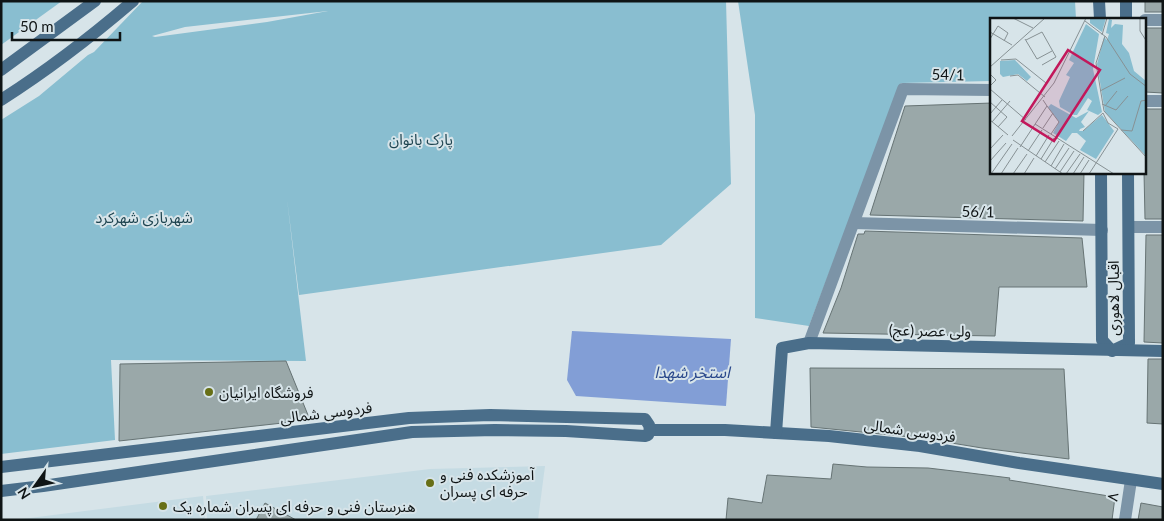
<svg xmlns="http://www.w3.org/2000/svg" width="1164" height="521" font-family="Lato,'Noto Sans Arabic',sans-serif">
  <rect width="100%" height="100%" fill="#d7e4e9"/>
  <g fill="#c5dbe3">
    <polygon points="545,466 538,520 207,520 206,496 430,469"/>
    <polygon points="203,496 205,517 203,520 14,520"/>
  </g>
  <g fill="#89bed0" fill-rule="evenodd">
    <polygon points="1,1 62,1 1,45"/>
    <path d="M143,1h583l5,183 -70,61 -362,50 -12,-96 19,162 -195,-1 4,80 -114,14v-334l38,-24 49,-41 6,-3zM328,11l-61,11 -112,15 -3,-1 33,-9z"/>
    <polygon points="738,1 1075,1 1076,19 992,19 991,81 901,83 809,326 755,318 755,115"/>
  </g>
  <polygon fill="#829ed6" points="572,331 731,339 726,406 576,396 567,380"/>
  <g fill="#9aa8a9" stroke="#667374">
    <rect x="1145" y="1" width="18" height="11"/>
    <polygon points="1145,28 1163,28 1163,93 1145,92"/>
    <polygon points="992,103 992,172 1084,172 1083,221 870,215 905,106"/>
    <polygon points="1146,109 1163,109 1163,219 1145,219 1144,172 1145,172"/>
    <polygon points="865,231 1082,238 1087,287 999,287 995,336 823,333 841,288 858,234 864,234"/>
    <polygon points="1146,235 1163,235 1163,343 1144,342"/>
    <polygon points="1148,359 1163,359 1163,424 1147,423"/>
    <polygon points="286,361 310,420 119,441 120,364"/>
    <polygon points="810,368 1064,369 1069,459 982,448 921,438 811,427"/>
    <polygon points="833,464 867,467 928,468 962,472 1010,478 1009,480 1115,497 1112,520 726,520 728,498 762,503 767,475 831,479"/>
    <polygon points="265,503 296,520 256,520"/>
    <polygon points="1141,503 1163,507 1163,520 1138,520"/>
  </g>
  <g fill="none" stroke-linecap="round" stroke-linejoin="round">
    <g stroke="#7c94a7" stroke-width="12">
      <polyline points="1145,20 1163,20"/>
      <polyline points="1145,101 1163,101"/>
      <polyline points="854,223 1102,230"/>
      <polyline points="1129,227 1163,227"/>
      <polyline points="809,343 903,89 992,90"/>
      <polyline points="1125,520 1131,480"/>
    </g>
    <g stroke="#4a6e8a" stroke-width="12">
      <polyline points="1099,1 1100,19"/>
      <polyline points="1126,1 1126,19"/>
      <polyline points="1,70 95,1"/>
      <path d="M1,100c47,-30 90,-63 132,-99"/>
      <polyline points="1101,172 1102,340 1112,351 1129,343 1128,172"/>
      <polyline points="650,430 725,430 829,436 920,446 1019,463 1163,484"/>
      <polyline points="776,433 782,348 809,343 1163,351"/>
      <polyline points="1,467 409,418 490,415 645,419 649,425 650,430"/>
      <polyline points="1,491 43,486 412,432 495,430 566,431 645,436 648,435 650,430"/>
    </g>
  </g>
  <g fill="#676f16" stroke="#d7e4e9" stroke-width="2">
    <circle cx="209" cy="392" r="5"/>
    <circle cx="430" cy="483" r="5"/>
    <circle cx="163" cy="506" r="5"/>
  </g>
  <g text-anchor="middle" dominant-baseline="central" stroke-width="4" stroke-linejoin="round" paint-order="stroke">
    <g font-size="15" fill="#0f1415" stroke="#d7e4e9">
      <text transform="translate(948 74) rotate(1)">54/1</text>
      <text transform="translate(978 211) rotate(1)">56/1</text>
      <text transform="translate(1113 298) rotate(-90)">اقبال لاهوری</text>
      <text transform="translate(930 330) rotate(1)">ولی عصر (عج)</text>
      <text transform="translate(326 412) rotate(-7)">فردوسی شمالی</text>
      <text transform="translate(910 430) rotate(8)">فردوسی شمالی</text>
      <text transform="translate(1112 497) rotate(-82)">۸</text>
    </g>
    <g font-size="15" fill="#1e4450" stroke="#d7e4e9">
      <text x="421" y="139">پارک بانوان</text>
      <text x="144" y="217">شهربازی شهرکرد</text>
    </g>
    <g font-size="15" fill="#0f1415" stroke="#d7e4e9" text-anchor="start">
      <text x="219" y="392">فروشگاه ایرانیان</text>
      <text x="440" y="474">آموزشکده فنی و<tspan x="440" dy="17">حرفه ای پسران</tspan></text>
      <text x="173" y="506">هنرستان فنی و حرفه ای پسران شماره یک</text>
    </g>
    <g font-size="16" font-style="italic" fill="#29488b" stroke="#d7e4e9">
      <text x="692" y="371">استخر شهدا</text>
    </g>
  </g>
  <g transform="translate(990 18)">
    <rect width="156" height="156" fill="#d7e4e9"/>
    <path d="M100,0h16l-4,14 -12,-9zM119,1l3,1 -1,8 4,-4 8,1 -1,19 7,9 5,18 12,10v75l-41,-44 -8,-48 7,-27 3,3 2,-6 -3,-1zM96,6l13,10 -6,35 9,43 -4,3 -11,-5 5,-9 -4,-3 -11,17h-3l-14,-8 -1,-6 11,-24 -4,-2 8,-12 -5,-3zM25,42l16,17 -4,4 -9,-7 -15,3 -3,-3v-13zM61,86l25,14 13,-7 -8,11 4,5 -5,2 -1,2h4l19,-16 12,16 -18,28 -16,-9 6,-9 -9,-8h-5l-6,8 -13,-8 6,-11 -11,-15z" fill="#89bed0"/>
    <path fill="none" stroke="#879194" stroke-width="1" d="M23,0l20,10M150,0v13l7,11M95,3l21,16 24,37 17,13M0,14l22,13M112,17l5,-17M115,18l-9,27 8,48 43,47M0,21l8,-13 10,7 -4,8M35,21l12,20 15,-8M36,22l16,-8 14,25 -14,8M11,42l15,-1 30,24M0,49l55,-49M0,56l6,6 -6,6M20,58l8,-1 27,22M0,71l36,31M110,73l25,-13M0,84l17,15 -9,10M112,86l14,6 12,-14M57,88l12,16 -8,12M115,88l12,-15M113,95l5,10 10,6M0,96l12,-14M0,102l18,15M2,104l18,-21M45,106l79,50M53,110l10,-15M131,112l11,1 9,-30 6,-1M93,113l20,-18M22,118l42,-53 32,-65M23,122l50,34M30,129l27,-41 -4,-6M0,131l13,-14M38,133l14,-21M46,138l13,-21M51,141l13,-21M0,143l16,-18M55,144l14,-21M61,148l13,-22M65,151l14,-21M70,154l14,-21M1,156l21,-30M11,156l17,-26M23,156l14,-20M34,156l10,-16M76,156l14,-20M83,156l11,-17M90,156l9,-14M99,156l29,-45"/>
    <path fill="#c2185b" fill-opacity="0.15" stroke="#c2185b" stroke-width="2.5" d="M78,32l32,20 -46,71 -32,-20z"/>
    <rect width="156" height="156" fill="none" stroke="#0f1415" stroke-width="2.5"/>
  </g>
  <rect width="1164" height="521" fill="none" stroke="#0f1415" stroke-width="5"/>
  <g transform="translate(35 486) rotate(237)" stroke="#d7e4e9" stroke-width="4" paint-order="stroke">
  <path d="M0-4L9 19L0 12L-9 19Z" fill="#0f1415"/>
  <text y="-8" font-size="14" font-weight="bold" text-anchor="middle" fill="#0f1415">N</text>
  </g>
  <path d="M12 32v8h108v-8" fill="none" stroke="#0f1415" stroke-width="2.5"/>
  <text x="20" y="32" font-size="15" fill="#0f1415" stroke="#d7e4e9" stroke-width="4" paint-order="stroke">50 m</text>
</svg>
